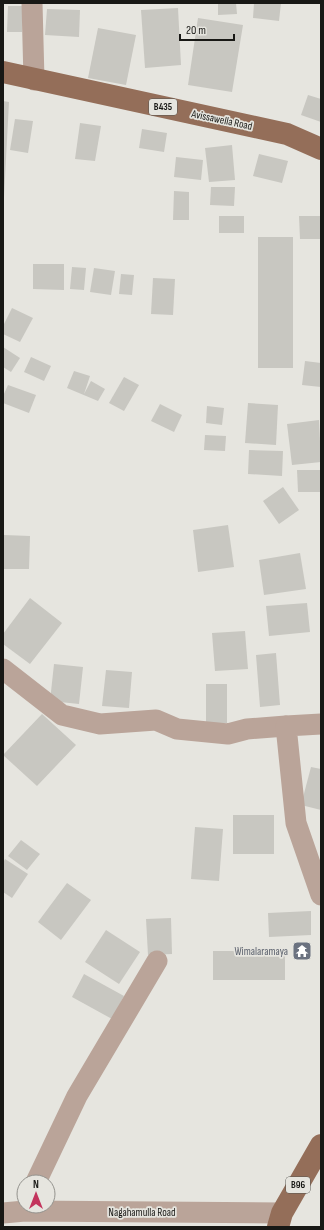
<svg xmlns="http://www.w3.org/2000/svg" width="324" height="1230" font-family="'Sofia Sans Condensed',sans-serif">
  <rect width="100%" height="100%" fill="#e6e5df"/>
  <g fill="#c8c7c1">
    <polygon points="218,3 236,3 237,14 218,15"/>
    <polygon points="254,3 281,3 279,21 253,18"/>
    <polygon points="8,6 22,6 22,32 7,32"/>
    <polygon points="178,8 181,65 145,68 141,10"/>
    <polygon points="47,9 80,10 79,37 45,35"/>
    <polygon points="198,18 243,25 232,92 188,85"/>
    <polygon points="98,28 136,35 126,85 88,78"/>
    <polygon points="308,95 321,99 321,122 301,115"/>
    <polygon points="3,101 9,102 4,197 3,197"/>
    <polygon points="15,119 33,121 28,153 10,150"/>
    <polygon points="80,123 101,126 95,161 75,159"/>
    <polygon points="142,129 167,133 164,152 139,148"/>
    <polygon points="232,145 235,180 209,182 205,148"/>
    <polygon points="259,154 288,161 282,183 253,176"/>
    <polygon points="176,157 203,160 201,180 174,177"/>
    <polygon points="211,187 235,187 234,206 210,205"/>
    <polygon points="174,191 189,192 189,220 173,220"/>
    <rect x="219" y="216" width="25" height="17"/>
    <polygon points="299,216 321,216 321,239 300,239"/>
    <rect x="258" y="237" width="35" height="131"/>
    <polygon points="33,264 64,264 64,290 33,289"/>
    <polygon points="72,267 86,268 84,290 70,289"/>
    <polygon points="94,268 115,271 111,295 90,292"/>
    <polygon points="121,274 134,275 132,295 119,294"/>
    <polygon points="153,278 175,279 173,315 151,314"/>
    <polygon points="12,308 33,318 20,342 3,334 3,326"/>
    <polygon points="3,347 20,358 11,372 3,367"/>
    <polygon points="31,357 51,366 44,381 24,372"/>
    <polygon points="305,361 321,363 321,387 302,385"/>
    <polygon points="74,371 90,376 84,394 91,381 105,389 98,401 67,388"/>
    <polygon points="124,377 139,385 124,411 109,403"/>
    <polygon points="8,385 36,395 29,413 3,403 3,396"/>
    <polygon points="248,403 278,405 276,445 245,443"/>
    <polygon points="160,404 182,415 174,432 151,421"/>
    <polygon points="207,406 224,408 222,425 206,423"/>
    <polygon points="319,420 321,462 292,465 287,424"/>
    <polygon points="205,435 226,436 225,451 204,450"/>
    <polygon points="249,450 283,451 282,476 248,474"/>
    <polygon points="297,470 321,470 321,492 298,492"/>
    <polygon points="283,487 299,510 279,524 263,501"/>
    <polygon points="228,525 234,567 198,572 193,530"/>
    <polygon points="4,535 30,536 29,569 3,569"/>
    <polygon points="300,553 306,589 264,595 259,560"/>
    <polygon points="30,598 62,623 30,664 3,644 3,634"/>
    <polygon points="307,603 310,632 269,636 266,606"/>
    <polygon points="245,631 248,669 215,671 212,633"/>
    <polygon points="276,653 280,705 260,707 256,655"/>
    <polygon points="54,664 83,667 79,704 50,701"/>
    <polygon points="106,670 132,672 129,708 102,706"/>
    <rect x="206" y="684" width="21" height="39"/>
    <polygon points="42,714 76,745 37,786 3,755"/>
    <polygon points="311,767 321,769 321,810 301,805"/>
    <rect x="233" y="815" width="41" height="39"/>
    <polygon points="195,827 223,829 219,881 191,879"/>
    <polygon points="21,840 40,854 27,870 8,856"/>
    <polygon points="5,859 28,874 12,898 3,892 3,863"/>
    <polygon points="67,883 91,900 61,940 38,922"/>
    <polygon points="311,911 311,935 269,937 268,913"/>
    <polygon points="171,918 172,954 148,955 146,919"/>
    <polygon points="106,930 140,952 119,984 85,962"/>
    <rect x="213" y="951" width="72" height="29"/>
    <polygon points="84,974 124,996 112,1019 72,997"/>
  </g>
  <g fill="none" stroke-linecap="round" stroke-linejoin="round">
    <g stroke="#baa499" stroke-width="21">
      <polyline points="32,3 34,80"/>
      <polyline points="3,669 62,715 100,724 156,720 177,729 228,734 247,729 286,726"/>
      <polyline points="321,724 286,726 296,823 321,895"/>
      <polyline points="36,1182 77,1096 157,961"/>
      <polyline points="3,1213 25,1211 282,1213"/>
    </g>
    <g stroke="#946e59" stroke-width="22">
      <polyline points="3,72 287,134 321,149"/>
      <polyline points="278,1227 282,1213 321,1145"/>
    </g>
  </g>
  <defs>
    <symbol id="temple-square" viewBox="-11 -11 22 22"><rect x="-9" y="-9" width="18" height="18" rx="4" fill="#6b7280" stroke="#e6e5df"/><path d="M0-6L5-2H3V0L6.5 2.5H4V6H1.5V3h-3V6H-4V2.5H-6.5L-3 0V-2H-5Z" fill="#fff"/></symbol>
  </defs>
  <g fill-rule="evenodd">
    <use href="#temple-square" x="291" y="940" width="22" height="22"/>
  </g>
  <g text-anchor="middle" dominant-baseline="central" stroke-width="3.5" stroke-linejoin="round" paint-order="stroke">
    <g fill="#e6e5df" stroke="#565652" stroke-width="1">
      <rect x="149" y="99" width="28" height="16" rx="3"/>
      <rect x="286" y="1177" width="24" height="16" rx="3"/>
    </g>
    <g font-size="10" font-weight="bold" fill="#181815">
      <text x="163" y="107">B435</text>
      <text x="298" y="1185">B96</text>
    </g>
    <g font-size="11" fill="#181815" stroke="#e6e5df">
      <text transform="translate(222 120) rotate(12)">Avissawella Road</text>
      <text x="142" y="1212">Nagahamulla Road</text>
    </g>
    <g font-size="11" fill="#5b616d" stroke="#e6e5df" text-anchor="end">
      <text x="288" y="951">Wimalaramaya</text>
    </g>
  </g>
  <rect width="324" height="1230" fill="none" stroke="#181815" stroke-width="8"/>
  <g transform="translate(36 1194)"><circle r="19" fill="#e6e5df" stroke="#94938e"/>
  <path d="M0-3L7 15L0 10L-7 15Z" fill="#c3345d"/>
  <text y="-6" font-size="11" font-weight="bold" text-anchor="middle" fill="#181815">N</text>
  </g>
  <path d="M180 34v6h54v-6" fill="none" stroke="#181815" stroke-width="2"/>
  <text x="186" y="34" font-size="12" fill="#181815" stroke="#e6e5df" stroke-width="3" paint-order="stroke">20 m</text>
</svg>
